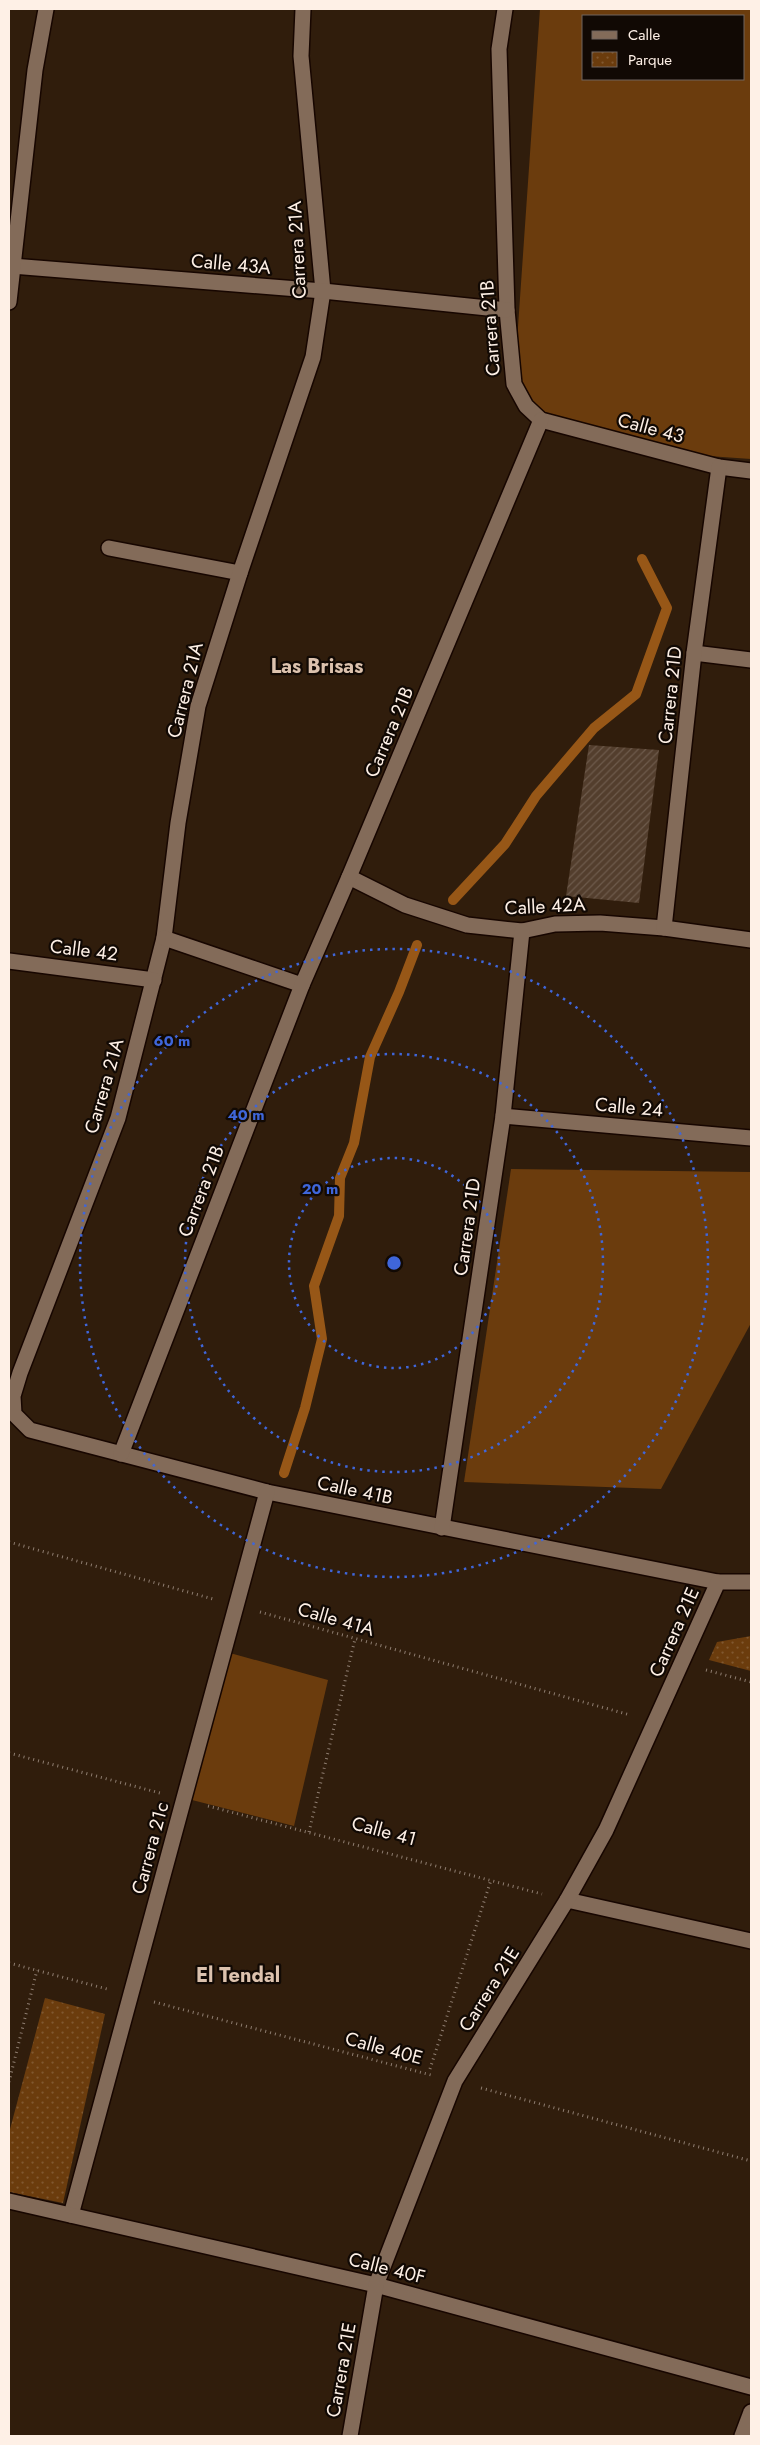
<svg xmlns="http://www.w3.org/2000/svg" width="760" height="2445" font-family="Jost,sans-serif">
  <defs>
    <pattern id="park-dots" width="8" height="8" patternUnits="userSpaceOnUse" patternTransform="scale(1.25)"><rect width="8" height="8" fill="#6b3c0d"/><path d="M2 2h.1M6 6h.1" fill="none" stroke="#815830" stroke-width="1.8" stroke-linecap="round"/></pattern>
    <pattern id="building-hatch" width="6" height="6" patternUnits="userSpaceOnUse" patternTransform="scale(1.25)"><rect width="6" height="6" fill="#533e2d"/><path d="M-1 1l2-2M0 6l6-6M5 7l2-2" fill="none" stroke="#6d5a4b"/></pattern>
  </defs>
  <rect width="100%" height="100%" fill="#301d0c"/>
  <g fill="#6b3c0d" fill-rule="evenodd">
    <path d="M540,9h211v450l-43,-3 -172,-44 -21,-42zM584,16h160v63h-160z"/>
    <polygon points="511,1169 751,1172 751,1323 661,1489 464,1482"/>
    <polygon points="230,1653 328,1680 294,1826 192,1800"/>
  </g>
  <g fill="url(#park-dots)">
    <polygon points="751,1636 751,1671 709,1660 717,1642"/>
    <polygon points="45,1998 105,2014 63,2203 9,2192 9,2133"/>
  </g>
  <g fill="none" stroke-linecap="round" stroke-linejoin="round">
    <g stroke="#975717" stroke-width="10">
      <polyline points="453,900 505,844 536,796 594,728 636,694 667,608 642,559"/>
      <polyline points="284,1473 305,1408 322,1339 314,1286 339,1216 340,1178 354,1143 370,1057 399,992 417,945"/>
    </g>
  </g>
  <polygon fill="url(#building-hatch)" points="589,745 659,750 639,903 566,896"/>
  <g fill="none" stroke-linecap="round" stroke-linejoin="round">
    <defs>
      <polyline id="lane" points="109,548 240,573"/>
      <g id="street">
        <polyline points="303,9 301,56 323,291 313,357 240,573 198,706 178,823 164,938 118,1118 20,1373 13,1396 14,1414 30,1430 267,1492 718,1582"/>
        <polyline points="505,9 499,49 507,310 514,384 526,406 541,420 719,467 751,471"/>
        <polyline points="12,266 323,291 507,310"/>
        <polyline points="9,302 35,70 46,9"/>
        <polyline points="694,653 751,660"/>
        <polyline points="349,877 405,905 467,925 522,931 555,924 600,923 664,928 751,940"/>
        <polyline points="664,928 694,653 719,467"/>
        <polyline points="164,938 302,985"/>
        <polyline points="9,961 154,980"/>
        <polyline points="503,1116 751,1138"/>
        <polyline points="121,1454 302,985 349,877 541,420"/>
        <polyline points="442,1528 503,1116 522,931"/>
        <polyline points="567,1900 751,1941"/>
        <polyline points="71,2215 267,1492"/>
        <polyline points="376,2285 751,2387"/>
        <polyline points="742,2436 751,2412"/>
      </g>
      <g id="secondary">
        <polyline points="9,2201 376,2285"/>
        <polyline points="350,2436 376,2285 455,2081 567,1900 606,1830 718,1582 751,1582"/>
      </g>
    </defs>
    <use href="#lane" stroke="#170600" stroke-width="18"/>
    <use href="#street" stroke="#170600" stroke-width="18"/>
    <use href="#secondary" stroke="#170600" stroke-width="18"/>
    <g stroke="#8f7e71" stroke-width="3" stroke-dasharray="1 4" stroke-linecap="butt">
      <polyline points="9,1542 213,1599"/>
      <polyline points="260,1612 630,1715"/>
      <polyline points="706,1670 751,1682"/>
      <polyline points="9,1753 160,1793"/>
      <polyline points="208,1806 542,1894"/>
      <polyline points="309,1832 355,1639"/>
      <polyline points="9,1963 107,1989"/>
      <polyline points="154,2002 431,2075"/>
      <polyline points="430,2069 491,1880"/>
      <polyline points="9,2082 37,1970"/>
      <polyline points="481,2088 751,2161"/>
    </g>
    <use href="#lane" stroke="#836b59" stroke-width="15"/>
    <use href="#street" stroke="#836b59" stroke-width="15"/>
    <use href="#secondary" stroke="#836b59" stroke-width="15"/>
  </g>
  <g fill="none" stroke="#3f66da" stroke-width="2.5" stroke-dasharray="2.5 5">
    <circle cx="394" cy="1263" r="105"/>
    <circle cx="394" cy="1263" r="209"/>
    <circle cx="394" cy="1263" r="314"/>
  </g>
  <g text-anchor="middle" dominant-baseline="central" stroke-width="4.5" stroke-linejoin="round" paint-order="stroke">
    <g font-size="19" fill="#fef0e6" stroke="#110904">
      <text transform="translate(297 250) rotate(-93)">Carrera 21A</text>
      <text transform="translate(231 264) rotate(5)">Calle 43A</text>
      <text transform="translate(490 328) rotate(-94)">Carrera 21B</text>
      <text transform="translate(651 428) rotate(15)">Calle 43</text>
      <text transform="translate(185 690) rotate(-76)">Carrera 21A</text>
      <text transform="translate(670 695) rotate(-84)">Carrera 21D</text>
      <text transform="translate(389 732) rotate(-67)">Carrera 21B</text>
      <text transform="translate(545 906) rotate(-3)">Calle 42A</text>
      <text transform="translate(84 950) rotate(7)">Calle 42</text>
      <text transform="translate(104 1086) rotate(-74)">Carrera 21A</text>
      <text transform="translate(629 1107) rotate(5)">Calle 24</text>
      <text transform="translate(201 1191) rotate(-69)">Carrera 21B</text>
      <text transform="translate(467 1227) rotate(-82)">Carrera 21D</text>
      <text transform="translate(355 1490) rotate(12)">Calle 41B</text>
      <text transform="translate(336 1619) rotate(16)">Calle 41A</text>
      <text transform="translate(674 1632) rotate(-66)">Carrera 21E</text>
      <text transform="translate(384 1831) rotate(15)">Calle 41</text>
      <text transform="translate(150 1848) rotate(-75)">Carrera 21c</text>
      <text transform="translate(489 1989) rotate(-58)">Carrera 21E</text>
      <text transform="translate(384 2048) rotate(15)">Calle 40E</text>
      <text transform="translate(387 2268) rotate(14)">Calle 40F</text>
      <text transform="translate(341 2370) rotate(-80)">Carrera 21E</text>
    </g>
    <g font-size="20" font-weight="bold" fill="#dcc2ae" stroke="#110904">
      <text x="317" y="666">Las Brisas</text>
      <text x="238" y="1975">El Tendal</text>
    </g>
  </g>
  <circle cx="394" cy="1263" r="8" fill="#3f66da" stroke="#110904" stroke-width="2.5"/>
  <g font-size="15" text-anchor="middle" font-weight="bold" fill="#3f66da" stroke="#110904" stroke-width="4.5" stroke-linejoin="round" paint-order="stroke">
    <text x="172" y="1046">60 m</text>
    <text x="246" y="1120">40 m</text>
    <text x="320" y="1194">20 m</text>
  </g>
  <rect width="760" height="2445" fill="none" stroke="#fef0e6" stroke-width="20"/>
  <rect x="582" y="15" width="162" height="65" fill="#110904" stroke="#70655e"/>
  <rect x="592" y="31" width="25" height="8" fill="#836b59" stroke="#70655e"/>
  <text x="628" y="40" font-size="15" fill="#fef0e6">Calle</text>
  <rect x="592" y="52" width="25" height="15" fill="url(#park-dots)" stroke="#70655e"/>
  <text x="628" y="65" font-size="15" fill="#fef0e6">Parque</text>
</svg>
